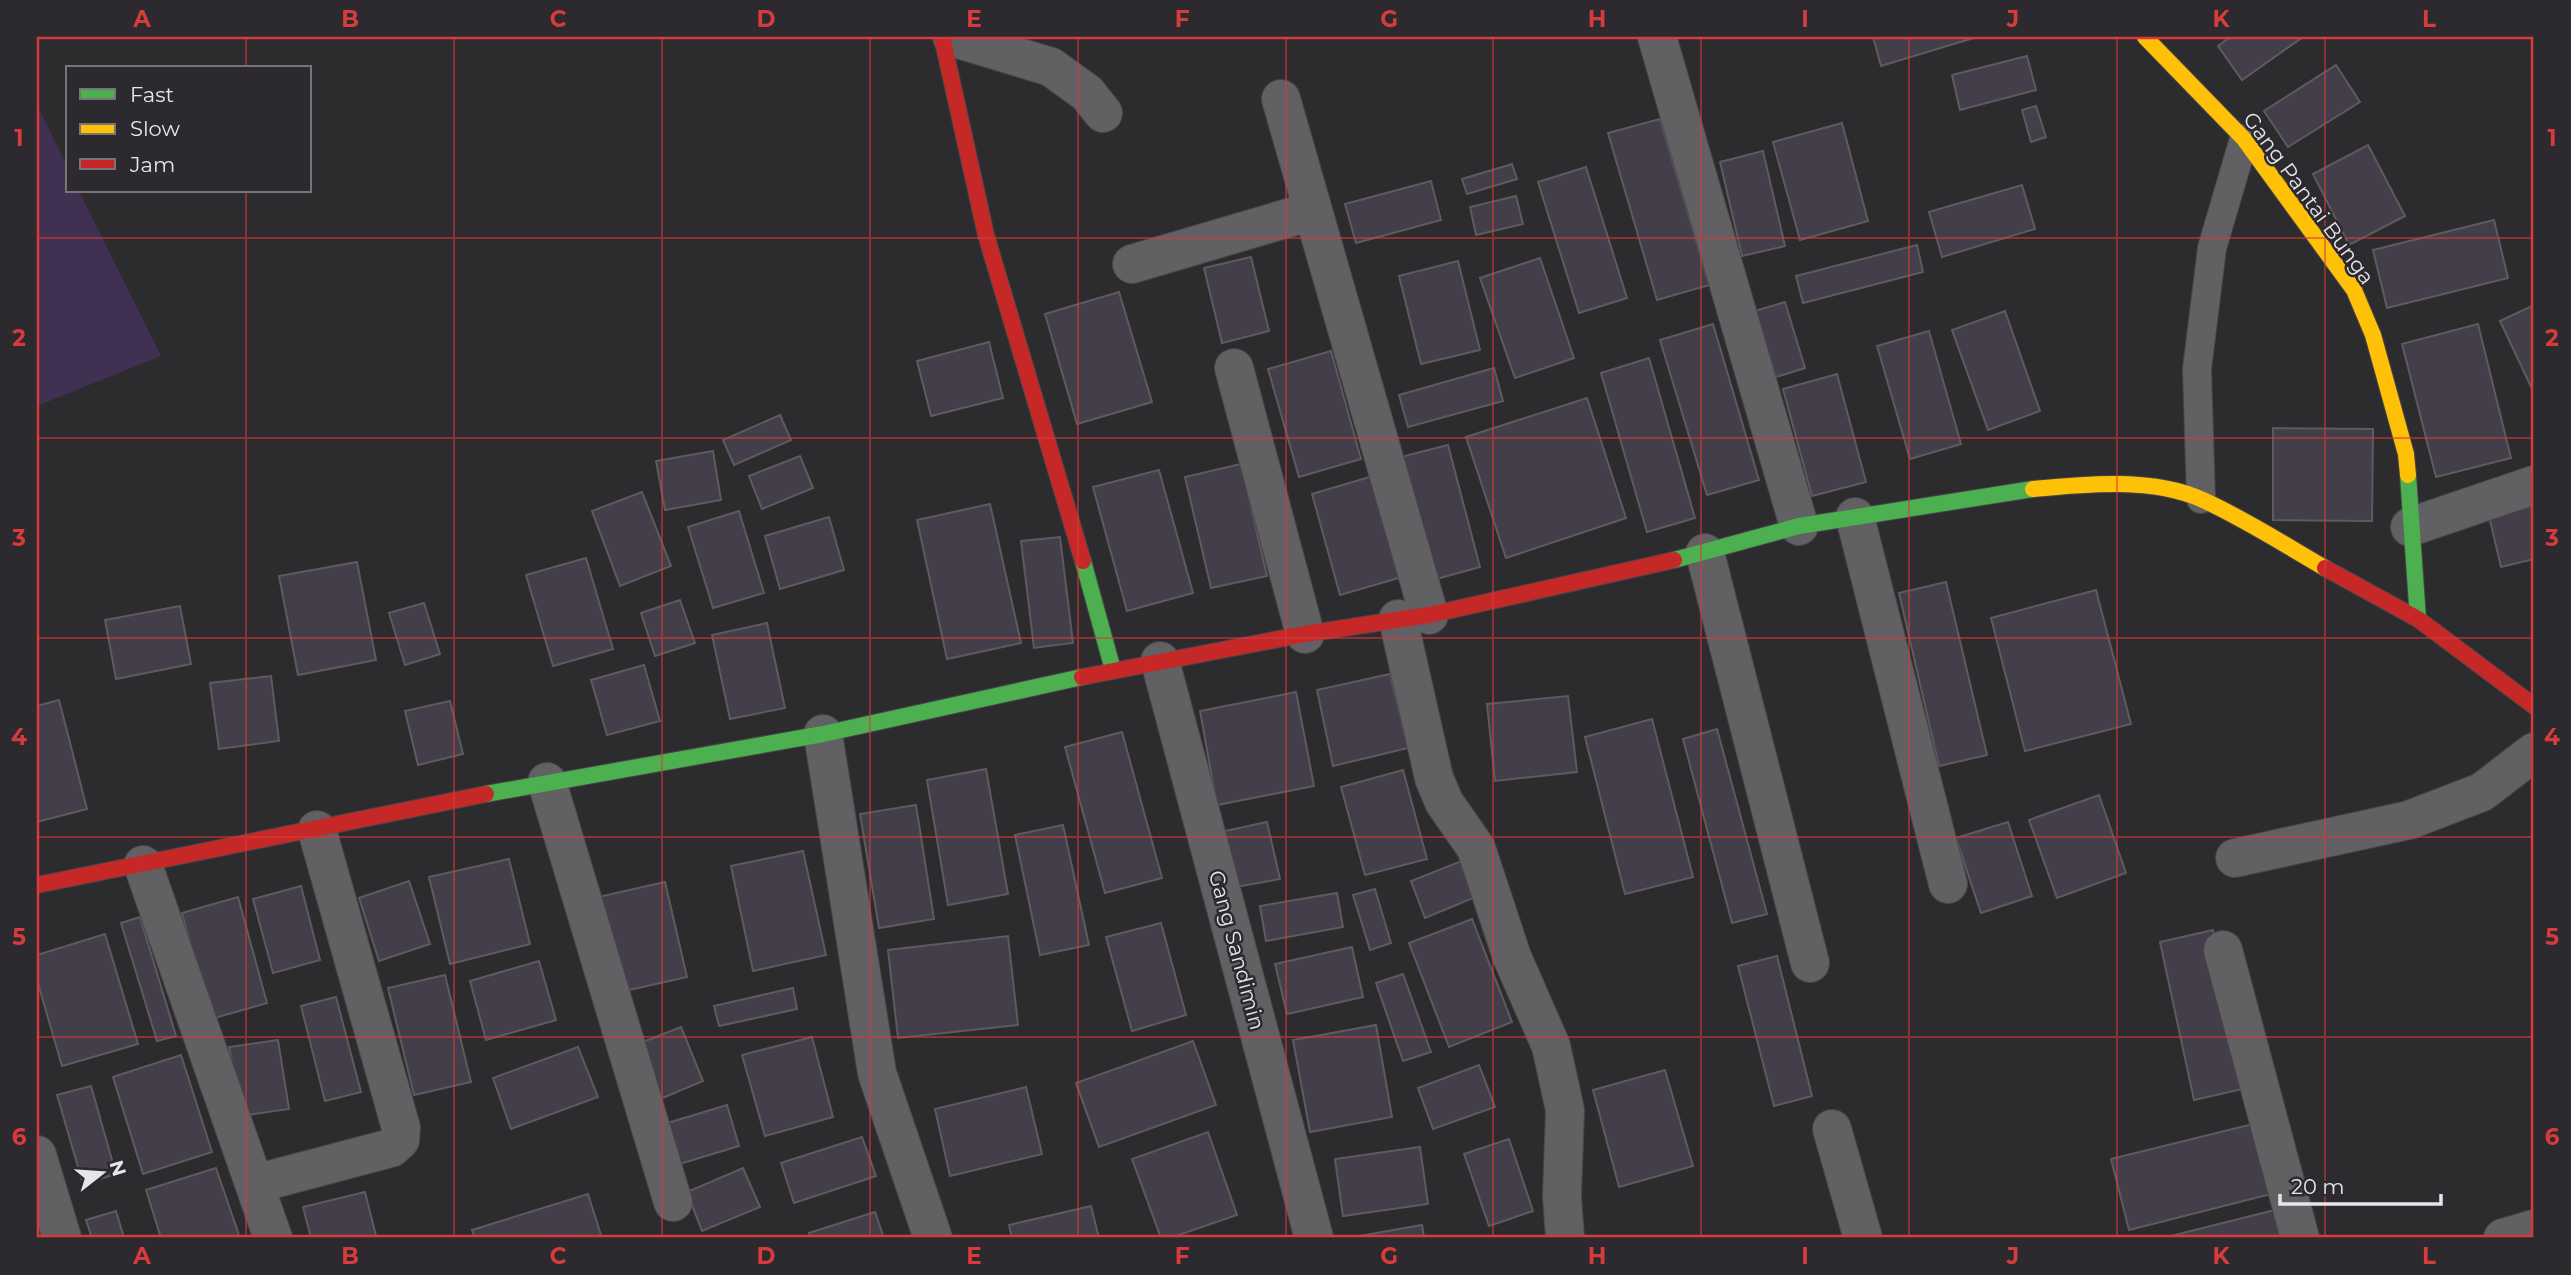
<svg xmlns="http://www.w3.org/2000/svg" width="2571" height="1275" font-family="Montserrat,sans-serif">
  <rect width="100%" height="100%" fill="#2c2b2e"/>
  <polygon fill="#403153" points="37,105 68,168 68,191 79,191 161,356 37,406"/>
  <g fill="#433e49" stroke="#5c5b5e" stroke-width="2">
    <polygon points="1873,37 1977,37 1881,66"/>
    <polygon points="2230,37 2303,37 2242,80 2218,46"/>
    <polygon points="2027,56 2036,90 1960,110 1952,75"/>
    <polygon points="2336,65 2360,102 2288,147 2264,111"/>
    <polygon points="2036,106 2046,137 2031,142 2022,110"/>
    <polygon points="1660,119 1709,285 1657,300 1608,133"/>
    <polygon points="1842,123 1868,221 1800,240 1773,142"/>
    <polygon points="2368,145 2405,216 2349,245 2313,174"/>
    <polygon points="1763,151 1785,246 1742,256 1720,162"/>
    <polygon points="1512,164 1517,179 1467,194 1462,179"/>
    <polygon points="1586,167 1627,298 1579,313 1538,182"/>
    <polygon points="1431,181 1441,220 1356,243 1345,204"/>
    <polygon points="2022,185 2035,229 1942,257 1929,212"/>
    <polygon points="1516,196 1523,224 1476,235 1470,207"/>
    <polygon points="2494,220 2508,278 2387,308 2373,250"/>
    <polygon points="1917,245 1923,272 1803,303 1796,276"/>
    <polygon points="1251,257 1269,331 1222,343 1204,268"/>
    <polygon points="1540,258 1574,358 1515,378 1480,278"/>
    <polygon points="1458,261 1480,350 1421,364 1399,276"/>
    <polygon points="1119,292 1152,402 1077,424 1045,314"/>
    <polygon points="1785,302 1805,368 1776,377 1755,311"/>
    <polygon points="2534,305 2534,393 2500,321"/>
    <polygon points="2005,311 2040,411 1988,430 1952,330"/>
    <polygon points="1713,324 1759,480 1707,495 1660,340"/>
    <polygon points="2478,324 2511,458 2436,477 2402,344"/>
    <polygon points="1929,331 1961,444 1910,459 1877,346"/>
    <polygon points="989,342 1003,398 931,416 917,361"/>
    <polygon points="1331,351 1361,459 1299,477 1268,369"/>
    <polygon points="1649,358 1695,518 1647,532 1601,373"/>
    <polygon points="1494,368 1503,401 1408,427 1399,395"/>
    <polygon points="1837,374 1866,482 1812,496 1783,389"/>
    <polygon points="1587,398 1626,518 1506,558 1466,437"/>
    <polygon points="780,415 791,440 734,465 723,440"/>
    <polygon points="2273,428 2373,429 2372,521 2273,520"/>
    <polygon points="1448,445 1480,567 1433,580 1401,457"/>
    <polygon points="713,451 721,500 665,510 656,461"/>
    <polygon points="800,456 813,488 762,509 749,476"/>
    <polygon points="1241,464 1267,576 1211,588 1185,477"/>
    <polygon points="1159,470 1193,593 1127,611 1093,487"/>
    <polygon points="1373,476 1402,577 1340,595 1312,494"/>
    <polygon points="642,492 671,566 620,586 592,511"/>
    <polygon points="990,504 1021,643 947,659 917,520"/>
    <polygon points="2534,506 2534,559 2501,567 2489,516"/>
    <polygon points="739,511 764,593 713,608 688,527"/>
    <polygon points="829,517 844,570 780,589 765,536"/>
    <polygon points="1060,537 1073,643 1034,648 1021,541"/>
    <polygon points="586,558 613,649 553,666 526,575"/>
    <polygon points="357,562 376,660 298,675 279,576"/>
    <polygon points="1946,582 1987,755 1939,766 1899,593"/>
    <polygon points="2096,590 2131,724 2025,751 1991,618"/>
    <polygon points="680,600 695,643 655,656 641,613"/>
    <polygon points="424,603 440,654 405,665 389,613"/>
    <polygon points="180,606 191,664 116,679 105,620"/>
    <polygon points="767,623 785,708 730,719 712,635"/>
    <polygon points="644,665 660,721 607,735 591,680"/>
    <polygon points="1390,674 1408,748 1333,766 1317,690"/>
    <polygon points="271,676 279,741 219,749 210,683"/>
    <polygon points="1296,692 1314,786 1217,805 1200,711"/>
    <polygon points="1568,696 1577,772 1495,781 1487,704"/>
    <polygon points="59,700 87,809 37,822 37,706"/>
    <polygon points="450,701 463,754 418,765 405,711"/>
    <polygon points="1652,719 1693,877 1625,894 1585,737"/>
    <polygon points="1717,729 1767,914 1732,923 1683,739"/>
    <polygon points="1122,732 1162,878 1105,893 1065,747"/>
    <polygon points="986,769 1008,894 948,905 927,780"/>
    <polygon points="1403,770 1427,859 1365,875 1341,787"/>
    <polygon points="2099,795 2126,873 2057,898 2029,820"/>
    <polygon points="916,805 934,919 879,928 860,814"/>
    <polygon points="1267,822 1280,879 1236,887 1225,831"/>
    <polygon points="2008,822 2032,896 1981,913 1956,838"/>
    <polygon points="1063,825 1089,945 1040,955 1015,835"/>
    <polygon points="803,851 826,955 753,971 731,866"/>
    <polygon points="509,859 530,944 450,964 429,877"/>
    <polygon points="1464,860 1478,896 1425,918 1411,881"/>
    <polygon points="409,881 430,944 379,961 359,898"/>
    <polygon points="665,882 687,977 616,993 594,898"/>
    <polygon points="301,886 320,960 273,973 253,899"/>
    <polygon points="1375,889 1391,943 1370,950 1353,895"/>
    <polygon points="1337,893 1343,927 1266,941 1260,906"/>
    <polygon points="238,897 267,1003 211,1019 182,913"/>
    <polygon points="140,917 176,1036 157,1041 121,923"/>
    <polygon points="1472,919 1512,1022 1449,1047 1409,943"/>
    <polygon points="1161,923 1186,1015 1132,1031 1106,937"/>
    <polygon points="2213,930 2247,1088 2194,1100 2160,942"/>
    <polygon points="105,934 138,1044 62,1066 37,980 37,955"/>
    <polygon points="1008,936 1018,1025 898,1038 888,950"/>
    <polygon points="1352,947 1363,997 1287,1014 1275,964"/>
    <polygon points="1777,956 1812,1096 1774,1106 1738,966"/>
    <polygon points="539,961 556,1020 486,1040 470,981"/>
    <polygon points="1403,974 1431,1052 1403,1061 1376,983"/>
    <polygon points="445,975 471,1082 414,1095 388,988"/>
    <polygon points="793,988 797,1009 719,1026 714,1006"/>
    <polygon points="336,997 361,1092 325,1101 301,1006"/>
    <polygon points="1376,1025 1392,1117 1310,1132 1293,1040"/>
    <polygon points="681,1027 703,1081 658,1100 635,1045"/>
    <polygon points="812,1037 833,1117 765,1136 742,1055"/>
    <polygon points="278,1040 289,1109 241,1116 229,1047"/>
    <polygon points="1193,1041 1216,1105 1099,1147 1076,1083"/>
    <polygon points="578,1047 598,1097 511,1129 493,1078"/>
    <polygon points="181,1055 212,1152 143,1174 113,1077"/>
    <polygon points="1479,1065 1495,1107 1433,1129 1418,1088"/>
    <polygon points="1665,1070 1693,1166 1619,1187 1593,1090"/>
    <polygon points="91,1086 116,1174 83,1184 57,1095"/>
    <polygon points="1026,1087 1042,1154 950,1176 935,1109"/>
    <polygon points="727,1105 739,1146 673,1166 661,1125"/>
    <polygon points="2253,1124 2271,1194 2129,1230 2111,1159"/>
    <polygon points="1208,1132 1237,1215 1170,1238 1161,1238 1132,1159"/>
    <polygon points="862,1137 876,1176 794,1203 781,1163"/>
    <polygon points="1509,1139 1533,1211 1489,1226 1464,1154"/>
    <polygon points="1420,1147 1428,1204 1343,1216 1335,1159"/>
    <polygon points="216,1168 240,1238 161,1238 146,1190"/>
    <polygon points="743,1168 760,1207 702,1231 687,1192"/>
    <polygon points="365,1192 376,1236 367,1238 311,1238 303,1207"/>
    <polygon points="588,1194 601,1235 591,1238 475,1238 472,1230"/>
    <polygon points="1091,1206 1099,1238 1012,1238 1009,1225"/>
    <polygon points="2283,1208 2291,1238 2163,1238"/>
    <polygon points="116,1211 124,1238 92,1238 86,1220"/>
    <polygon points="875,1212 884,1238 811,1238 809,1233"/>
    <polygon points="1422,1225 1424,1238 1348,1238"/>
  </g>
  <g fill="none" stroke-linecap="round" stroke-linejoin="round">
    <defs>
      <polyline id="lane" points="2201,499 2197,369 2212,248 2244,139"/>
      <g id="street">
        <polyline points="952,37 1051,67 1087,93 1103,113"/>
        <polyline points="1657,37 1799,526"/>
        <polyline points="1281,99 1429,615"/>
        <polyline points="1132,264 1312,211"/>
        <polyline points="1234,368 1305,634"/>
        <polyline points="1855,517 1948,884"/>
        <polyline points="2410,527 2534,485"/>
        <polyline points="1705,553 1810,963"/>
        <polyline points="1398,619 1434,778 1444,802 1476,848 1512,957 1551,1046 1565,1110 1562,1196 1565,1238"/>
        <polyline points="1160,661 1314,1238"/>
        <polyline points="823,734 877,1073 933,1238"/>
        <polyline points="547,782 673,1202"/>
        <polyline points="2235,858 2409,820 2482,792 2534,752"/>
        <polyline points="143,865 273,1238"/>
        <polyline points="2223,950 2300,1238"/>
        <polyline points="1832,1129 1863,1238"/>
        <polyline points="37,1155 62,1238"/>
        <polyline points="255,1184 391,1148 400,1140 401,1128 317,830"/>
        <polyline points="2503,1238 2534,1229"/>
      </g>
      <g id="fast">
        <polyline points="2408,475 2418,619"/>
        <polyline points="1674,560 1799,526 2033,489"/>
        <polyline points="1083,561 1113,670"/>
        <polyline points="486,794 823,734 1082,677"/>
      </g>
      <g id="slow">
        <polyline points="2145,37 2244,139 2354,290 2373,335 2406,454 2408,475"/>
        <path d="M2033,489c52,-5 120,-12 170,11 42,19 82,45 122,68"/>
      </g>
      <g id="jam">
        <polyline points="942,37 986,235 1083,561"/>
        <polyline points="2325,568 2418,619 2534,706"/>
        <polyline points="1082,677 1305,634 1429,615 1674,560"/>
        <polyline points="37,885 486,794"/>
      </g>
    </defs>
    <use href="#lane" stroke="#474648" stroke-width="30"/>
    <use href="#street" stroke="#474648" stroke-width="40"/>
    <use href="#fast" stroke="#474648" stroke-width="18"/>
    <use href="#slow" stroke="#474648" stroke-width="18"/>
    <use href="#jam" stroke="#474648" stroke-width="18"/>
    <use href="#lane" stroke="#616062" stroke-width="28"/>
    <use href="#street" stroke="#616062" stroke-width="38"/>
    <use href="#fast" stroke="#4caf50" stroke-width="16"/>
    <use href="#slow" stroke="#ffc107" stroke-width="16"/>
    <use href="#jam" stroke="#c62828" stroke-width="16"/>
  </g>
  <path fill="none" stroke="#d83b3b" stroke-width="2" stroke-opacity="0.55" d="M246,37v31M454,37v1201M662,37v1201M870,37v1201M1078,37v1201M1286,37v1201M1493,37v1201M1701,37v1201M1909,37v1201M2117,37v1201M2325,37v1201M246,191v1047M37,238h2497M37,438h2497M37,638h2497M37,837h2497M37,1037h2497"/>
  <g text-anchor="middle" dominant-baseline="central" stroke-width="5" stroke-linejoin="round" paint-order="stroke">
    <g font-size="21" fill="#e6e5e9" stroke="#2c2a2f">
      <text transform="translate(2309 198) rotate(54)">Gang Pantai Bunga</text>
      <text transform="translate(1237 950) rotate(75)">Gang Sandimin</text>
    </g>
  </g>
  <rect width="2571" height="1275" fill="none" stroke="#2c2a2f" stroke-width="77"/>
  <rect x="66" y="66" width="245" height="126" fill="#2c2a2f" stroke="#767579" stroke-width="2"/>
  <rect x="80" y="89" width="35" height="10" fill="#4caf50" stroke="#767579" stroke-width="2"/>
  <text x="130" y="102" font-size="21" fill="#e6e5e9">Fast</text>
  <rect x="80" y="124" width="35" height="10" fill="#ffc107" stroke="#767579" stroke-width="2"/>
  <text x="130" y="136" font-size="21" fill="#e6e5e9">Slow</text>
  <rect x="80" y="159" width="35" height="10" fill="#c62828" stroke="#767579" stroke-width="2"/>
  <text x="130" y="172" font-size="21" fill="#e6e5e9">Jam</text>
  <g transform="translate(102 1173) rotate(73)" stroke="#2c2a2f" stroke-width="5" paint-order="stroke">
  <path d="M0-5L12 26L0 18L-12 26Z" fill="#e6e5e9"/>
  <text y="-10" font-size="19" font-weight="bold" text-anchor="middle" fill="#e6e5e9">N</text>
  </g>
  <path d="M2280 1194v10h161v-10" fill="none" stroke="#e6e5e9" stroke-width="3.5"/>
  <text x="2291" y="1194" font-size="21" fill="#e6e5e9" stroke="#2c2a2f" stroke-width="5" paint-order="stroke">20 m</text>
  <rect x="38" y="38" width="2494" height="1198" fill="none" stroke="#d83b3b" stroke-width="2.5"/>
  <g font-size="23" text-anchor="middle" font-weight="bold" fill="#d83b3b">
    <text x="142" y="27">A</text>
    <text x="350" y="27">B</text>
    <text x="558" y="27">C</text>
    <text x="766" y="27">D</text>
    <text x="974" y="27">E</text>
    <text x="1182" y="27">F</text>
    <text x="1389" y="27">G</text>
    <text x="1597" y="27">H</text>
    <text x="1805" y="27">I</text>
    <text x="2013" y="27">J</text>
    <text x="2221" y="27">K</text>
    <text x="2429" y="27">L</text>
    <text x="19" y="146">1</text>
    <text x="2552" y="146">1</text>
    <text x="19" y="346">2</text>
    <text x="2552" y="346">2</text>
    <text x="19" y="546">3</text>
    <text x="2552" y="546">3</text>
    <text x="19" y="745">4</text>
    <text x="2552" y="745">4</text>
    <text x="19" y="945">5</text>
    <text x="2552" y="945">5</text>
    <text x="19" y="1145">6</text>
    <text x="2552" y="1145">6</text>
    <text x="142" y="1264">A</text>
    <text x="350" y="1264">B</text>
    <text x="558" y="1264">C</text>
    <text x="766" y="1264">D</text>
    <text x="974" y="1264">E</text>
    <text x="1182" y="1264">F</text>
    <text x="1389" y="1264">G</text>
    <text x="1597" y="1264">H</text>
    <text x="1805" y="1264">I</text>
    <text x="2013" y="1264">J</text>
    <text x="2221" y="1264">K</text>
    <text x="2429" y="1264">L</text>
  </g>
</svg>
